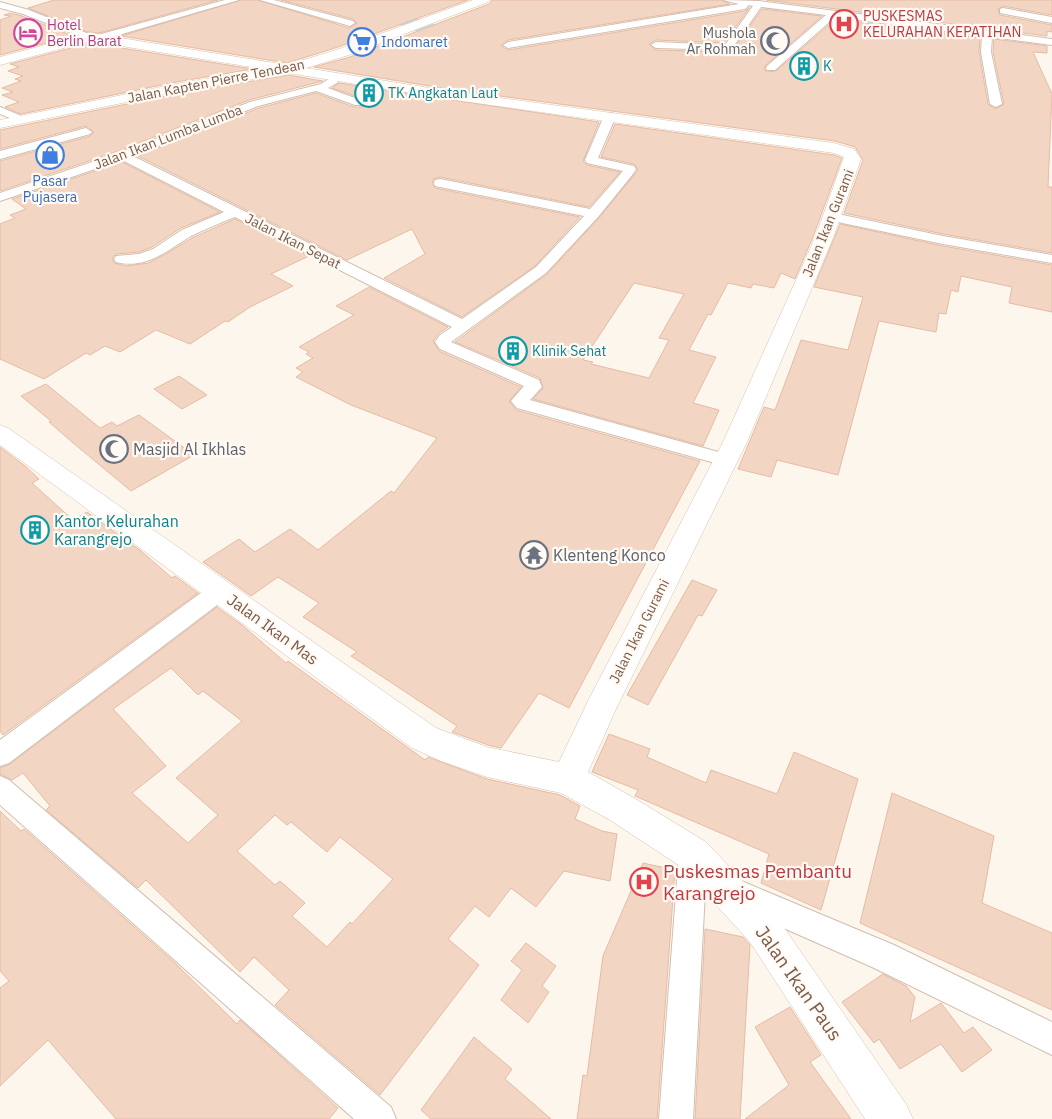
<svg xmlns="http://www.w3.org/2000/svg" width="1052" height="1119" font-family="'IBM Plex Sans',sans-serif">
  <rect width="100%" height="100%" fill="#fdf6ec"/>
  <g fill="none" stroke-linecap="round" stroke-linejoin="round">
    <path fill="#bfe3e8" fill-rule="evenodd" d="M392,0h21l1,17 80,29 3,5 -3,5 -8,2 -8,-2 -81,-32c-6,-7 0,-16 -5,-24z"/>
  </g>
  <g fill="#f3d5c3" stroke="#e6bba3" fill-rule="evenodd">
    <polygon points="54,0 218,0 99,33 88,32 28,8"/>
    <polygon points="241,0 258,0 349,28 357,23 353,19 281,0 468,0 338,47 287,63 121,36"/>
    <polygon points="492,0 721,0 730,4 508,40 501,46 508,50 745,11 750,7 724,43 656,40 649,44 656,50 731,52 762,9 822,16 766,65 764,69 767,72 776,71 836,19 980,38 979,52 988,104 995,109 1004,104 993,52 994,39 1047,46 1047,53 1033,52 1052,94 1048,187 1052,187 1052,253 943,234 844,213 863,160 855,147 835,141 448,89 314,67 350,57 489,4"/>
    <polygon points="766,0 1052,0 1052,15 1003,6 998,9 1000,15 1052,25 1052,32 1047,31 1047,36"/>
    <polygon points="10,13 22,16 73,36 0,55 0,20 11,16 4,15"/>
    <polygon points="90,43 253,69 176,82 21,114 5,107 19,102 2,95 13,92 2,88 21,81 15,79 23,76 8,71 19,67 10,64"/>
    <polygon points="288,75 323,81 249,100 118,151 0,191 0,161 90,136 94,132 86,126 0,149 0,130 176,94"/>
    <polygon points="339,83 599,122 583,161 587,165 620,172 589,207 440,177 433,179 432,184 435,188 580,217 535,266 462,317 384,278 425,254 412,229 347,260 138,156 259,108 316,93 354,107 363,107 366,104 364,99 332,88"/>
    <path d="M615,124l219,31 8,3 -29,79 -18,42 -14,-6 -7,15 -21,-4 -2,4 -23,-5 -17,32 -3,-1 -19,36 27,7 -23,46 26,7 -16,36 -170,-47 10,-11 -3,-10 -85,-36 92,-68 52,-56 35,-43 4,-5 -4,-6 -33,-7zM634,283l50,11 -25,44 10,2 -20,38 -58,-14 2,-2 -10,-2z"/>
    <polygon points="122,162 220,212 181,228 152,247 139,252 116,254 112,258 114,263 127,266 148,263 166,254 192,238 235,219 309,256 271,274 293,286 250,307 228,322 225,321 190,344 156,330 120,352 105,346 90,355 86,353 44,379 0,359 0,224 15,218 10,215 26,209 12,199"/>
    <polygon points="840,224 943,246 1052,265 1052,312 1009,303 1012,287 961,276 958,292 951,290 946,314 939,313 936,332 879,321 838,475 777,460 771,477 738,469 764,407 775,410 801,340 848,350 863,297 814,287"/>
    <polygon points="369,287 448,327 439,333 433,341 439,351 521,387 509,401 516,410 700,461 569,708 539,693 501,748 488,745 452,732 457,726 351,656 357,652 303,617 319,603 278,577 251,596 203,562 239,539 255,552 290,529 318,550 391,491 394,493 437,438 351,405 296,377 303,372 296,368 313,358 306,354 309,352 299,347 354,315 336,306"/>
    <polygon points="179,376 207,395 182,409 154,389"/>
    <polygon points="46,384 100,428 112,422 117,426 139,415 194,455 131,491 72,442 49,422 51,421 21,396"/>
    <polygon points="0,447 25,466 39,479 32,483 73,520 87,512 141,551 172,578 175,576 198,593 3,735 0,731"/>
    <polygon points="692,580 717,590 702,616 698,615 648,705 627,695"/>
    <path d="M217,607l25,18 44,38 2,-2 137,99 3,-3 59,22 73,16 20,11 -5,13 27,12 15,3 -7,47 -46,-10 -28,36 -25,-19 -22,29 -14,-11 -27,33 31,26 -99,130 -105,-90 14,-15 -35,-33 -14,15 -94,-92 -8,8 -92,-78 4,-4 -27,-33 -11,7 -12,-6v-6l10,-4zM171,668l27,27 5,-4 39,30 -66,57 42,37 -30,28 -56,-50 34,-27 -53,-57zM275,815l12,10 4,-3 36,30 13,-15 53,42 -41,45 -2,-2 -23,25 -35,-31 13,-13 -25,-22 -5,4 -38,-34z"/>
    <polygon points="609,734 650,749 647,757 706,783 711,770 777,794 794,752 858,779 821,910 761,883 769,854 635,796 638,790 592,772"/>
    <polygon points="892,793 994,836 982,903 1052,933 1052,1010 860,923"/>
    <polygon points="0,811 21,831 24,829 175,963 237,1024 240,1020 338,1108 329,1119 116,1119 48,1040 0,1086 0,988 9,981 0,971"/>
    <polygon points="643,863 675,870 657,1119 577,1119 583,1075 587,1076 603,956"/>
    <polygon points="705,929 743,937 750,945 740,1119 695,1119"/>
    <polygon points="526,943 556,966 542,986 549,992 528,1023 501,1000 522,970 511,961"/>
    <polygon points="883,974 906,986 915,997 910,1022 941,1003 964,1033 973,1027 992,1050 962,1072 941,1044 900,1069 879,1039 874,1043 842,1002"/>
    <polygon points="790,1007 821,1055 810,1062 851,1119 745,1119 789,1085 755,1027"/>
    <polygon points="474,1037 512,1069 505,1079 551,1119 431,1119 421,1110"/>
  </g>
  <g fill="none" stroke-linecap="round" stroke-linejoin="round">
    <defs>
      <g id="street">
        <polygon points="225,0 239,0 98,41 94,39 87,39 23,14 0,8 0,2 29,10 94,36"/>
        <polygon points="260,0 274,0 353,21 355,23 350,26"/>
        <polygon points="723,0 759,1 1052,39 1052,45 992,37 991,52 1002,104 996,107 990,104 981,52 982,36 835,17 775,70 767,70 766,68 767,66 826,15 761,7 731,50 656,48 651,45 656,42 725,45 753,6 749,5 745,9 508,48 503,45 508,42 739,4"/>
        <polygon points="1003,8 1052,17 1052,23 1000,13 1000,9"/>
        <path d="M335,75l5,3 -3,5 -9,5 35,13 2,2 -2,2h-8l-39,-14 -58,15 -125,50 329,163 74,-52 48,-51 -144,-29 -5,-1 -1,-3 1,-3 5,-1 150,30 33,-38 -36,-8 -2,-3 19,-44 6,-3 4,1 2,2 -18,42 36,8 2,3 -3,5 -35,43 -52,56 -95,69 88,38 3,7 -12,13 203,56 3,4 -3,4 -7,2 -209,-58 -6,-7 13,-15 -84,-37 -5,-7 5,-7 12,-8 -217,-110c-15,6 -30,12 -44,19 -23,14 -45,34 -75,26l-2,-3 2,-3 23,-2 14,-5 29,-19 42,-18 -102,-52 -122,41v-8l119,-40 131,-51 71,-18z"/>
        <polygon points="0,107 24,117 26,119 20,122 0,114"/>
        <polygon points="86,128 92,132 90,134 0,159 0,151"/>
        <polygon points="833,213 943,236 1052,255 1052,263 943,244 828,220 826,217 828,214"/>
        <polygon points="221,582 229,584 232,590 229,596 9,763 0,766 0,740 213,584"/>
        <polygon points="0,776 9,780 391,1107 396,1119 354,1119 0,805"/>
        <polygon points="693,841 703,845 707,854 693,1119 659,1119 679,854 683,845"/>
        <polygon points="739,880 894,945 1052,1022 1052,1055 872,967 729,904 725,894 729,884"/>
      </g>
      <polygon id="secondary" points="473,0 490,0 488,2 349,55 306,68 448,91 834,143 854,149 861,159 833,238 747,442 616,709 588,772 634,798 706,842 776,916 906,1104 913,1119 865,1119 750,942 680,866 610,820 561,793 487,777 441,761 412,748 0,445 0,425 8,428 436,728 487,747 559,762 589,699 723,442 815,238 844,157 834,153 448,99 288,73 176,92 0,128 0,120 176,84 264,69 90,41 0,65 0,57 90,33 287,65 339,49"/>
    </defs>
    <use href="#street" stroke="#d1beb0" stroke-width="2"/>
    <use href="#secondary" stroke="#d6c0b0" stroke-width="1"/>
    <use href="#street" fill="#fff" fill-rule="evenodd"/>
    <use href="#secondary" fill="#fff" fill-rule="evenodd"/>
  </g>
  <defs>
    <symbol id="hospital-ring" viewBox="-11 -11 22 22"><circle r="9.5" fill="#fffaf3" stroke="#e0444e" stroke-width="1.5"/><path d="M-5-5h3v3.5h4V-5h3V5h-3V1.5h-4V5h-3Z" fill="#e0444e"/></symbol>
    <symbol id="hotel-ring" viewBox="-11 -11 22 22"><circle r="9.5" fill="#fffaf3" stroke="#d1479c" stroke-width="1.5"/><path d="M-6-4.5h1.5V1H6V5H4.5V3h-9V5H-6ZM-4 0a1.8 1.8 0 1 1 3.6 0ZM.5 0V-2.5h3Q6-2.5 6 0Z" fill="#d1479c"/></symbol>
    <symbol id="mosque-ring" viewBox="-11 -11 22 22"><circle r="9.5" fill="#fffaf3" stroke="#6b7280" stroke-width="1.5"/><path d="M3.5-4.9A6 6 0 1 0 3.5 4.9A5 5 0 1 1 3.5-4.9Z" fill="#6b7280"/></symbol>
    <symbol id="supermarket-ring" viewBox="-11 -11 22 22"><circle r="9.5" fill="#fffaf3" stroke="#3f7fe0" stroke-width="1.5"/><path d="M-6-5.5h2.5l.6 2H6L4.5 2H-2.5L-4.4-4H-6ZM-1.5 3.2a1.3 1.3 0 1 0 .1 0ZM3 3.2a1.3 1.3 0 1 0 .1 0Z" fill="#3f7fe0"/></symbol>
    <symbol id="building-ring" viewBox="-11 -11 22 22"><circle r="9.5" fill="#fffaf3" stroke="#0f9aa8" stroke-width="1.5"/><path d="M-4-6H4V6H1V3H-1V6H-4ZM-2.5-4.3h1.7v1.8h-1.7ZM.8-4.3h1.7v1.8H.8ZM-2.5-1h1.7V.8h-1.7ZM.8-1h1.7V.8H.8Z" fill="#0f9aa8"/></symbol>
    <symbol id="shop-ring" viewBox="-11 -11 22 22"><circle r="9.5" fill="#fffaf3" stroke="#3f7fe0" stroke-width="1.5"/><path d="M-5-2.5h2.3a2.7 3.5 0 0 1 5.4 0H5L5.5 6h-11ZM-1.5-2.5h3a1.5 2.3 0 0 0-3 0Z" fill="#3f7fe0"/></symbol>
    <symbol id="temple-ring" viewBox="-11 -11 22 22"><circle r="9.5" fill="#fffaf3" stroke="#6b7280" stroke-width="1.5"/><path d="M0-6L5-2H3V0L6.5 2.5H4V6H1.5V3h-3V6H-4V2.5H-6.5L-3 0V-2H-5Z" fill="#6b7280"/></symbol>
  </defs>
  <g fill-rule="evenodd">
    <use href="#hospital-ring" x="828" y="8" width="32" height="32"/>
    <use href="#hotel-ring" x="12" y="17" width="32" height="32"/>
    <use href="#mosque-ring" x="759" y="25" width="32" height="32"/>
    <use href="#supermarket-ring" x="346" y="26" width="32" height="32"/>
    <use href="#building-ring" x="788" y="50" width="32" height="32"/>
    <use href="#building-ring" x="353" y="77" width="32" height="32"/>
    <use href="#shop-ring" x="34" y="139" width="32" height="32"/>
    <use href="#building-ring" x="497" y="335" width="32" height="32"/>
    <use href="#mosque-ring" x="98" y="433" width="32" height="32"/>
    <use href="#building-ring" x="19" y="514" width="32" height="32"/>
    <use href="#temple-ring" x="518" y="539" width="32" height="32"/>
    <use href="#hospital-ring" x="628" y="866" width="32" height="32"/>
  </g>
  <g text-anchor="middle" dominant-baseline="central" stroke-width="4.5" stroke-linejoin="round" paint-order="stroke">
    <g font-size="14" fill="#be3a42" stroke="#fffaf3" text-anchor="start">
      <text x="863" y="16">PUSKESMAS<tspan x="863" dy="16">KELURAHAN KEPATIHAN</tspan></text>
    </g>
    <g font-size="14" fill="#b23c85" stroke="#fffaf3" text-anchor="start">
      <text x="47" y="25">Hotel<tspan x="47" dy="16">Berlin Barat</tspan></text>
    </g>
    <g font-size="14" fill="#5b616d" stroke="#fffaf3" text-anchor="end">
      <text x="756" y="33">Mushola<tspan x="756" dy="16">Ar Rohmah</tspan></text>
    </g>
    <g font-size="14" fill="#366cbe" stroke="#fffaf3" text-anchor="start">
      <text x="381" y="42">Indomaret</text>
      <text x="50" y="181" text-anchor="middle">Pasar<tspan x="50" dy="16">Pujasera</tspan></text>
    </g>
    <g font-size="14" fill="#0d838f" stroke="#fffaf3" text-anchor="start">
      <text x="823" y="66">K</text>
      <text x="388" y="93">TK Angkatan Laut</text>
      <text x="532" y="351">Klinik Sehat</text>
    </g>
    <g font-size="14" fill="#7a5c4d" stroke="#fffaf3">
      <text transform="translate(216 81) rotate(-11)">Jalan Kapten Pierre Tendean</text>
      <text transform="translate(168 137) rotate(-21)">Jalan Ikan Lumba Lumba</text>
      <text transform="translate(828 223) rotate(-68)">Jalan Ikan Gurami</text>
      <text transform="translate(293 241) rotate(27)">Jalan Ikan Sepat</text>
      <text transform="translate(639 631) rotate(-63)">Jalan Ikan Gurami</text>
    </g>
    <g font-size="16" fill="#5b616d" stroke="#fffaf3" text-anchor="start">
      <text x="133" y="449">Masjid Al Ikhlas</text>
      <text x="553" y="555">Klenteng Konco</text>
    </g>
    <g font-size="16" fill="#0d838f" stroke="#fffaf3" text-anchor="start">
      <text x="54" y="521">Kantor Kelurahan<tspan x="54" dy="18">Karangrejo</tspan></text>
    </g>
    <g font-size="16" fill="#7a5c4d" stroke="#fffaf3">
      <text transform="translate(273 629) rotate(36)">Jalan Ikan Mas</text>
    </g>
    <g font-size="19" fill="#be3a42" stroke="#fffaf3" text-anchor="start">
      <text x="663" y="871">Puskesmas Pembantu<tspan x="663" dy="22">Karangrejo</tspan></text>
    </g>
    <g font-size="19" fill="#7a5c4d" stroke="#fffaf3">
      <text transform="translate(799 983) rotate(55)">Jalan Ikan Paus</text>
    </g>
  </g>
</svg>
